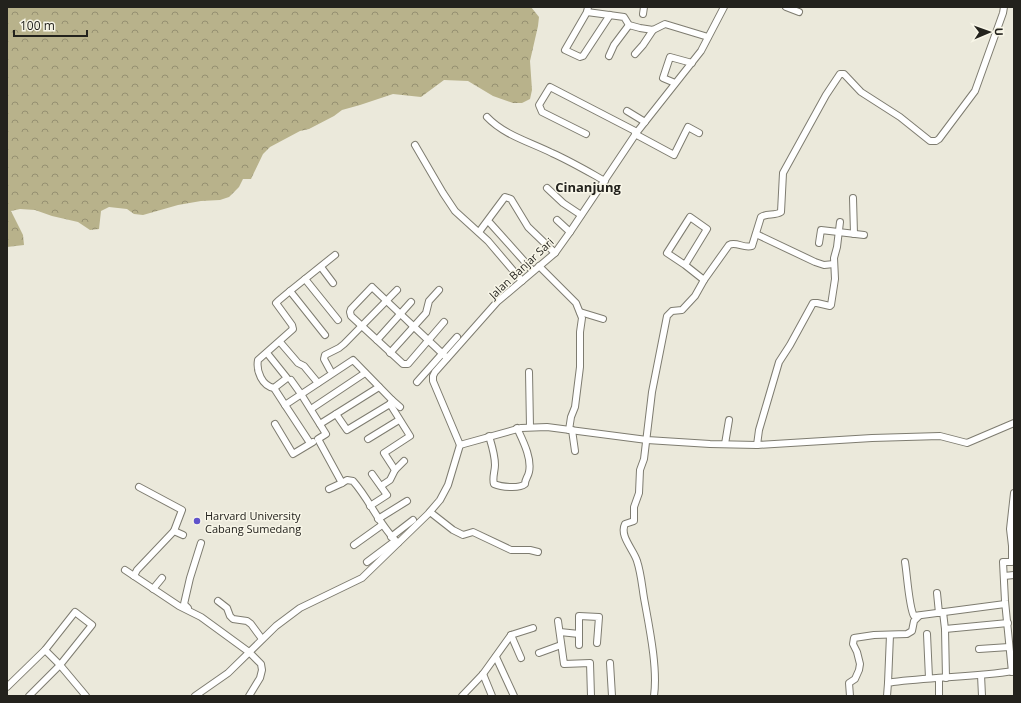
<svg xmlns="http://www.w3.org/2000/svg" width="1021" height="703" font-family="'Open Sans',sans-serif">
  <defs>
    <pattern id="forest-crowns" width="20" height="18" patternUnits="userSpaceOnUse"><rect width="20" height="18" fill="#b8b28b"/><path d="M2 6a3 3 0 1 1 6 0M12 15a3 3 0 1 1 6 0" fill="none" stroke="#959071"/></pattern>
  </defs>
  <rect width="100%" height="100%" fill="#ebe9db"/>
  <polygon fill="url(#forest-crowns)" points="7,7 531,7 539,17 538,26 530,61 532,90 530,99 522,103 513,103 493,96 468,81 444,80 421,97 393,94 360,105 342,110 334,116 309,129 300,131 270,147 263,154 251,179 243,179 239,187 229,197 220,200 201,201 178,205 143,215 134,214 127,209 109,207 101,211 99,229 90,230 78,222 52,216 35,210 20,209 11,211 23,235 24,245 7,247"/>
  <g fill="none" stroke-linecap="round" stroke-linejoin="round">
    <defs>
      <g id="minor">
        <polyline points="588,7 587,12 565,50 580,57 583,56 610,15"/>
        <polyline points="786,7 799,12"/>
        <polyline points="587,12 624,17 629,25 640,28 653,30 665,24 708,37"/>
        <polyline points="643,14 644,7"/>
        <polyline points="635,54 643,45 653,30"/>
        <polyline points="609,56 614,45 629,25"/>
        <polyline points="675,83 663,78 670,57 692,63"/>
        <polyline points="627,111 645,122"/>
        <path d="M487,117c17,18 43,25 65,36 18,8 35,18 53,28"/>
        <polyline points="586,134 542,112 539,105 550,87 637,132"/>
        <polyline points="635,134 674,155 688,127 699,133"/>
        <polyline points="415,145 443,193 455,211 488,241 522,281"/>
        <polyline points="547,188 563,203 581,215"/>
        <polyline points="853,198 854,234"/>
        <polyline points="557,220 570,232"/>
        <polyline points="490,223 533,271"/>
        <polyline points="479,232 505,197 511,199 528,227 555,253"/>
        <polyline points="756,234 815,262 824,265 834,264"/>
        <polyline points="819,243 821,230 864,235"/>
        <path d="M685,265l22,-36 -17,-12 -23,36 18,12 19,15 25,-35c7,-4 15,4 23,1l9,-29c6,-4 14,-1 20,-5l2,-39 43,-78 14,-21h4l17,18 39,25 30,24h6l3,-2 36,-48 28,-78 1,-6"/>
        <polyline points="539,266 576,303 582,318 580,332 580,367 575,407 571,417 569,430"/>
        <polyline points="321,267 333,283"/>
        <polyline points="305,279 338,320"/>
        <polyline points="290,291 335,255"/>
        <polyline points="580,312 603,319"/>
        <path d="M444,322l-36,42h-5l-52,-48 -1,-4 1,-3 21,-22 1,1c25,24 50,47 74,70"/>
        <polyline points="377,340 411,302"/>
        <polyline points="280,342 298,363 304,366 318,383"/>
        <path d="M267,353l20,25 -13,10c-12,-2 -18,-17 -16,-28l35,-31 -1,-4 -16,-22 2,-2 12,-10 35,44"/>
        <polyline points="390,353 426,313 429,301 439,290"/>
        <polyline points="330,370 324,359 325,355 339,348 344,344 397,290"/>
        <polyline points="529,372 530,427"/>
        <path d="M291,380l10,14 25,40 -8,5 24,44 5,-3 6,1c17,19 26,44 45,62"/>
        <polyline points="417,382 457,337"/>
        <polyline points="274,388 285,405"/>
        <polyline points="392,400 400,407"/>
        <polyline points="311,409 365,373"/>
        <polyline points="336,414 347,430 390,404"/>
        <polyline points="275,424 293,454 313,442"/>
        <polyline points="320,424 379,387"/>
        <polyline points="572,430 575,451"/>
        <path d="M489,436c3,10 6,19 6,29 0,6 -3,13 -1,19 7,3 25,5 31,0 0,-5 3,-7 4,-12 3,-14 -6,-31 -12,-44"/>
        <polyline points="368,439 399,420"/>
        <polyline points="310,443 285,405 353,360 392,400 390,404 410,436 384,453 395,470 390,480 381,486"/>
        <polyline points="725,444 729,420"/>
        <polyline points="460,445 521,428 547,427 647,440 710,444 757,445 872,438 940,436 967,443 1014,423"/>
        <polyline points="460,445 433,381 433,376 435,372 497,302 555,253 570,232 637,132 701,51 724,7"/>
        <polyline points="757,445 759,430 779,362 790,345 813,303 817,303 830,306 831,305 835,279 834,258 837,247 840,222"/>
        <polyline points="395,470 404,461"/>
        <polyline points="139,487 182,510 174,531"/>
        <polyline points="329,489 342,483"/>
        <polyline points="370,506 387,495 372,474"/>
        <polyline points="430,512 453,530 463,535 473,532 511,550 530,550 538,552"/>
        <polyline points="378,519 407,501"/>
        <polyline points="391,537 413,520"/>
        <polyline points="354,545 382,525"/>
        <polyline points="367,562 395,541"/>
        <path d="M905,562c2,11 4,46 9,54l91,-12"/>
        <polyline points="125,570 179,606 201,617 249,652 261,664 262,670 260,678 249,696"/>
        <polyline points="134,576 137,570 174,531 183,535"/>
        <polyline points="1004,576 1014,575"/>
        <polyline points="153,589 162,578"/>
        <polyline points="937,593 939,613"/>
        <polyline points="218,601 227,608 230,616 233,619 247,621 251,624 262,639"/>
        <polyline points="188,609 188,608 184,604 190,578 201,543"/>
        <polyline points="943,612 945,629 946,678"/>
        <polyline points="558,621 564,664 590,663 591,696"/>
        <polyline points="945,629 1008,623"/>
        <polyline points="560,632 579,634 579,616 599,617 597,643"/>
        <polyline points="579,634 579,645"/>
        <polyline points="927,634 929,678"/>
        <polyline points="511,635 521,658"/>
        <polyline points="979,649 1009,647"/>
        <polyline points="45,650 60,665 86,696"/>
        <polyline points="539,653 561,645"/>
        <polyline points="496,657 514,696"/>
        <polyline points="610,663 612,696"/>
        <polyline points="1012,672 1005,601 1003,562 1012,562 1012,546 1010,529 1014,493"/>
        <polyline points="483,674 492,696"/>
        <polyline points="981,675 982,696"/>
        <polyline points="939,678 939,696"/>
        <polyline points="888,683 890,635"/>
        <polyline points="7,687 45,650 75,612 92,625 60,665 29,696"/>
        <polyline points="195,696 228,673 276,626 300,608 362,578 428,514 440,500 448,485 460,445"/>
        <polyline points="462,696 483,674 511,635 533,628"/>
        <path d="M654,696c4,-28 -5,-70 -10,-98 -2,-12 -3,-25 -7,-37 -3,-11 -18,-25 -12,-37l9,-3v-14l5,-14 1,-23 4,-11 8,-67 15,-76 5,-5 10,-1 13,-14 9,-16"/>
        <polyline points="850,696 849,683 855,679 859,670 860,664 857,652 853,644 854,638 874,635 907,634 912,631 914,621 919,616"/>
        <path d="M887,696l1,-13 5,-1c40,-5 81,-5 121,-11"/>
      </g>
    </defs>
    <use href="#minor" stroke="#7e7c70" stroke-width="8"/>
    <use href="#minor" stroke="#fff" stroke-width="6"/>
  </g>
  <circle fill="#6053cb" stroke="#f8f6e8" stroke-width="1.5" cx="197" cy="521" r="4"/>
  <g text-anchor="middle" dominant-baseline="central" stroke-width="3" stroke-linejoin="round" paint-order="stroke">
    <g font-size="11" fill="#23221d" stroke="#f8f6e8">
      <text transform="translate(521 268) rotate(-43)">Jalan Banjar Sari</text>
    </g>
    <g font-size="11" fill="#23221d" stroke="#f8f6e8" text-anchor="start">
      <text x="205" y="515">Harvard University<tspan x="205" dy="13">Cabang Sumedang</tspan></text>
    </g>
    <g font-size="13" font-weight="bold" fill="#23221d" stroke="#f8f6e8">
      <text x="588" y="187">Cinanjung</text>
    </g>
  </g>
  <rect width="1021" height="703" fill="none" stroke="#23221d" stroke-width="16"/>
  <g transform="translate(989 32) rotate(88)" stroke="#f8f6e8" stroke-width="3" paint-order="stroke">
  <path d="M0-3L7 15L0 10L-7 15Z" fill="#23221d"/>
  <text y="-6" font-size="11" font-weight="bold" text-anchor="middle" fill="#23221d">U</text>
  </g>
  <path d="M14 30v6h73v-6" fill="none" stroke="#23221d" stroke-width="2"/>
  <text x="20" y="30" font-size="12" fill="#23221d" stroke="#f8f6e8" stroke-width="3" paint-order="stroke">100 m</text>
</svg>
